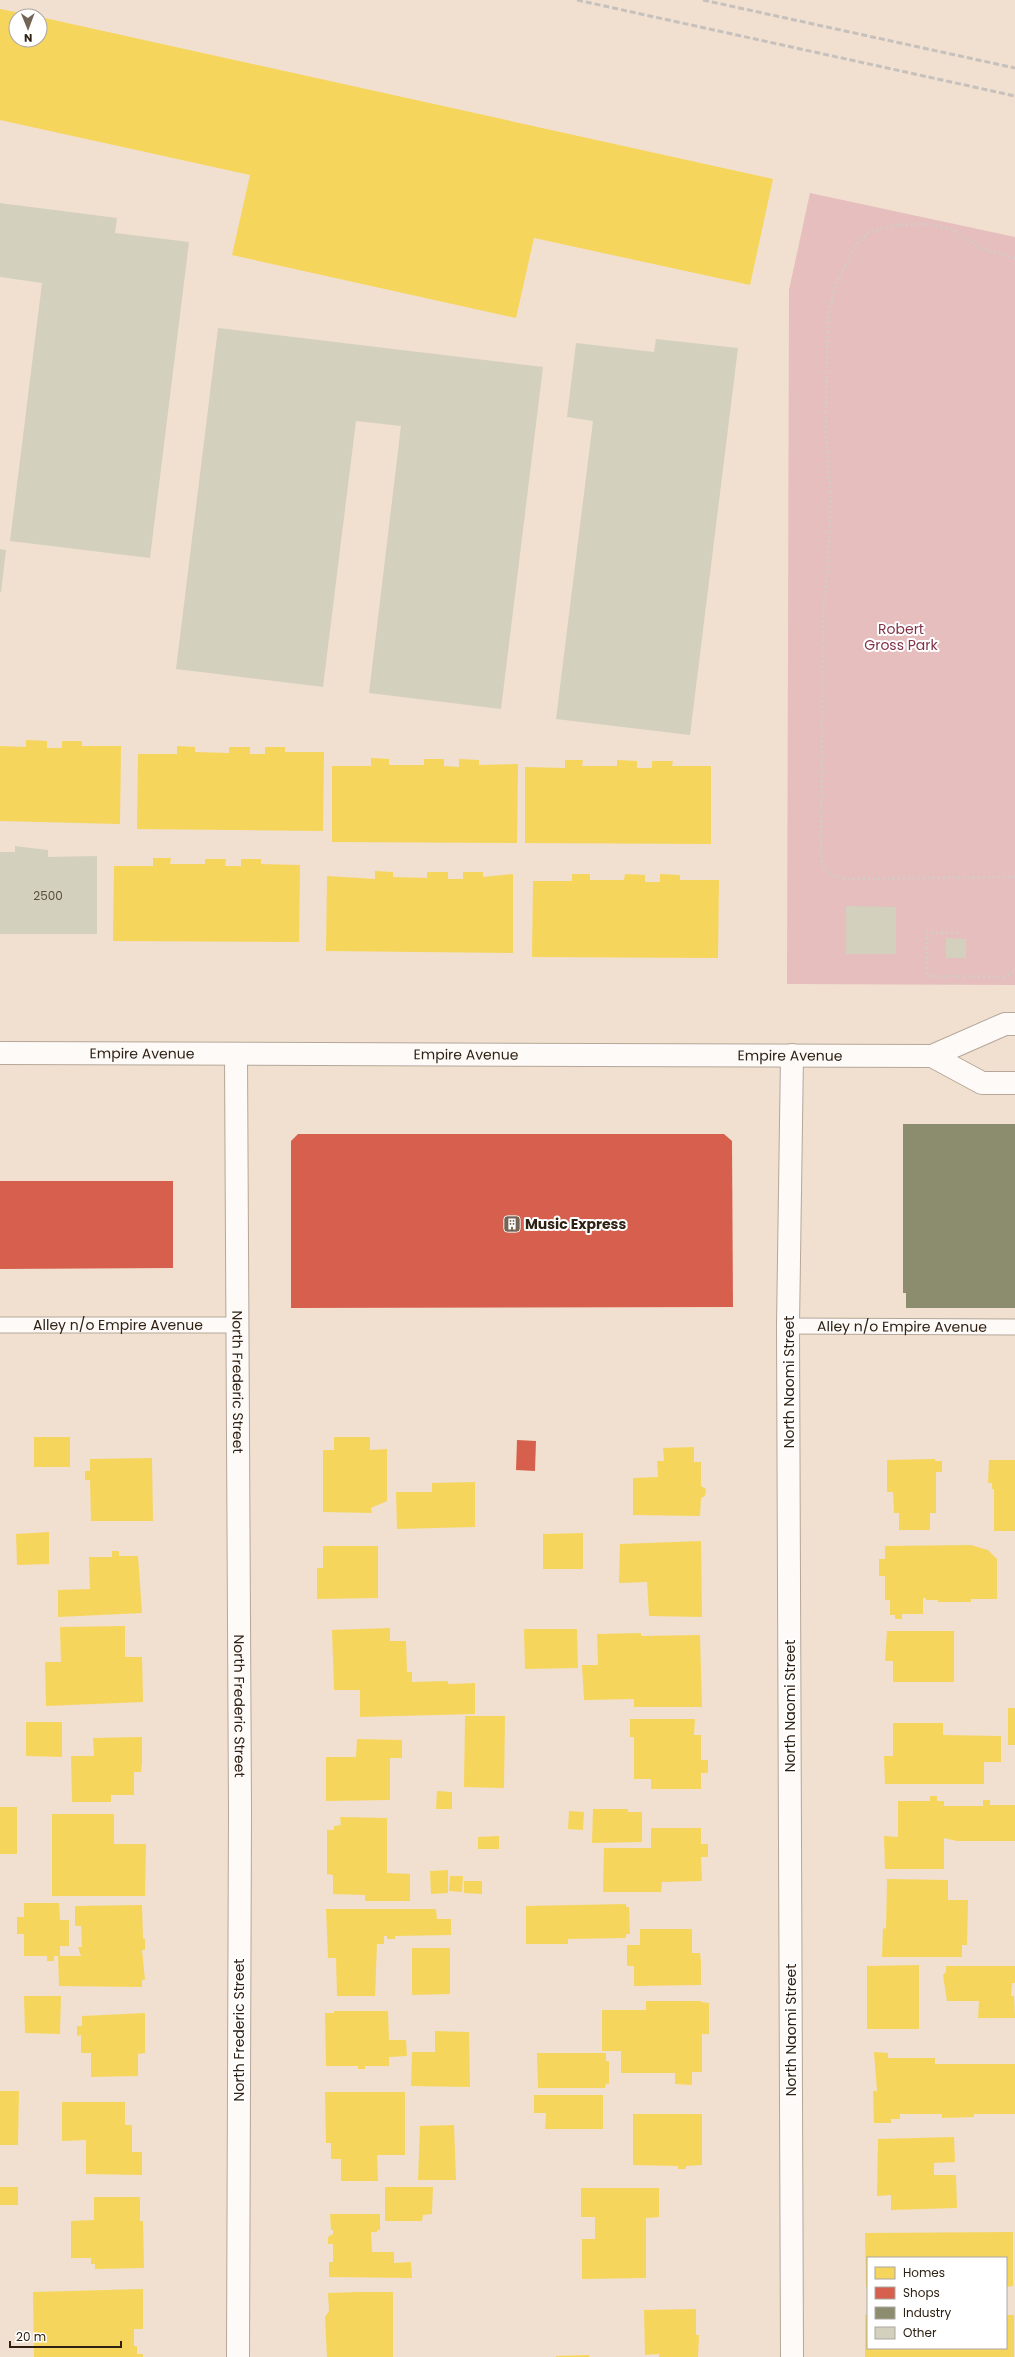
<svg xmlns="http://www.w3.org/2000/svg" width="1015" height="2357" font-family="Poppins,sans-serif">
  <rect width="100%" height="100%" fill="#f1e0cf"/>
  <polygon fill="#e5bebd" points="810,193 1015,237 1015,985 787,984 789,290"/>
  <g fill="#f6d55c">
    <polygon points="0,9 31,15 16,16 16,40 40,40 40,17 773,179 750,285 534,238 516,318 232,255 250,175 0,120"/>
    <polygon points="26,740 47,741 47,748 62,748 62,741 82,741 82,746 121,746 120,824 0,821 0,746 26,747"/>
    <polygon points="177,746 195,747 195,752 229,753 229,747 250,747 250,754 265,754 265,747 285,747 285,752 324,752 323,831 137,829 138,754 177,754"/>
    <polygon points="371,758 389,759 389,765 424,765 424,759 444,759 444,766 459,767 459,759 479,760 479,765 518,764 517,843 332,842 332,766 371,766"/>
    <polygon points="565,760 583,760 582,766 617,766 617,760 637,761 637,768 652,768 652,761 673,761 672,766 711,766 711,844 525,843 525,767 565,768"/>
    <polygon points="153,858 171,858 170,864 205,864 205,859 226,859 225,866 241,866 241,859 261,859 261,864 300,865 299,942 113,941 114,866 153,866"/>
    <polygon points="375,871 393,872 393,877 427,878 427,872 448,872 448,879 463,879 463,872 483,872 483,877 513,874 513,953 326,951 327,876 375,879"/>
    <polygon points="572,874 590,874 590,880 624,880 625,874 645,875 645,882 660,882 660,874 680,875 680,880 719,880 718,958 532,957 533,881 572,881"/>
    <rect x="34" y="1437" width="36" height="30"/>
    <polygon points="334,1437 370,1437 370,1450 387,1449 387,1501 371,1508 372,1513 323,1512 323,1450 334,1450"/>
    <polygon points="694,1447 694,1462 701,1462 701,1486 706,1489 705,1496 701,1498 700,1516 633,1515 633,1478 658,1477 657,1461 664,1461 663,1448"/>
    <polygon points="152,1458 153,1521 91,1521 90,1480 85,1480 85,1471 90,1471 90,1459"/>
    <polygon points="935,1459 935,1461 942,1461 942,1472 936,1472 936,1513 930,1513 930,1530 899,1530 899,1513 894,1513 893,1492 887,1492 887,1460"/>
    <polygon points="989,1460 1015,1460 1015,1531 994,1531 994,1489 992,1489 992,1483 988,1483"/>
    <polygon points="475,1482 475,1527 397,1529 396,1492 432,1492 432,1483"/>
    <polygon points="49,1532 49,1564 17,1565 16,1534"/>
    <polygon points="583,1533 583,1569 543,1569 543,1534"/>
    <polygon points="701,1541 702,1617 649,1616 647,1582 619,1583 620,1544"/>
    <polygon points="971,1545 988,1550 997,1559 997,1599 971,1599 971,1602 938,1602 938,1600 926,1600 926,1598 923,1598 923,1614 902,1614 902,1619 895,1619 895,1615 890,1615 890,1600 885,1600 885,1576 879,1576 879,1559 885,1559 885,1546"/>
    <polygon points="323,1546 378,1546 378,1598 317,1599 317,1568 323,1568"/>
    <polygon points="112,1551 119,1551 119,1556 138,1556 142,1613 58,1617 58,1590 90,1589 89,1557 112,1557"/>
    <polygon points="125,1626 125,1657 142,1657 143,1702 46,1706 45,1662 61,1662 60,1627"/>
    <polygon points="390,1628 390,1641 406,1641 407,1672 412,1672 412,1682 448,1681 448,1684 475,1683 475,1714 360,1717 360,1690 334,1690 332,1630"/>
    <polygon points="524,1629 577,1629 578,1668 525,1669"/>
    <polygon points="887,1631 954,1631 954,1682 893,1682 893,1661 885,1661"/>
    <polygon points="641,1633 641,1636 700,1635 702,1707 634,1707 634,1699 584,1700 582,1665 598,1665 597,1634"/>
    <rect x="1008" y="1708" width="7" height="37"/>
    <polygon points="465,1716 505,1716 504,1788 464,1787"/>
    <polygon points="630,1719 695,1719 694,1735 701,1735 701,1760 708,1760 708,1773 701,1773 701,1789 651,1789 651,1779 634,1779 634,1737 630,1737"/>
    <polygon points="26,1722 62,1722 62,1757 26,1756"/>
    <polygon points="893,1723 943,1723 943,1735 1001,1736 1001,1762 984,1762 984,1784 885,1784 884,1756 893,1756"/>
    <polygon points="142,1737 142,1763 141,1772 134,1772 134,1795 111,1795 111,1802 72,1802 71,1756 94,1756 93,1738"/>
    <polygon points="357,1739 402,1740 402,1758 390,1758 390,1800 326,1801 326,1757 356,1757"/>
    <polygon points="437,1791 452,1792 452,1809 436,1809"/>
    <polygon points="930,1796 937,1796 937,1801 944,1801 944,1806 983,1806 983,1800 990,1800 990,1805 1015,1805 1015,1841 957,1841 944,1838 944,1869 885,1869 884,1836 898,1837 898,1801 930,1801"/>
    <rect x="0" y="1807" width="17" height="47"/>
    <polygon points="593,1809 628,1809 628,1812 642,1812 642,1842 592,1843"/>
    <polygon points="569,1811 584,1812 583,1830 568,1829"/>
    <polygon points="52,1814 114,1814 114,1844 146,1844 145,1896 52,1896"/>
    <polygon points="340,1817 387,1818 387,1873 410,1874 410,1901 365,1901 365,1895 333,1894 333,1875 327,1874 327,1830 334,1830 334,1826 341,1825"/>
    <polygon points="651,1828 701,1828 701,1844 708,1844 708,1857 701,1857 702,1881 662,1882 661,1892 603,1892 604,1848 651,1848"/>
    <polygon points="499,1836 499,1849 478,1849 478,1837"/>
    <polygon points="448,1870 448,1893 431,1894 430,1871"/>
    <polygon points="450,1876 463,1876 462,1892 449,1891"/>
    <polygon points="887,1879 948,1880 948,1900 968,1900 967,1945 962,1945 962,1957 882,1957 883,1928 886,1929"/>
    <polygon points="464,1881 482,1881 482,1894 464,1893"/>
    <polygon points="24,1903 59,1903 60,1920 69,1920 69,1946 60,1946 60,1956 81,1956 78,1947 82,1947 81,1926 75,1926 75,1906 142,1905 143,1939 145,1939 145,1950 142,1950 145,1980 142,1980 142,1987 59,1986 58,1956 54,1956 54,1961 47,1961 47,1956 24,1956 24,1934 17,1934 17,1917 24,1917"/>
    <polygon points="626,1904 626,1907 629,1907 630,1934 626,1934 626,1938 568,1939 568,1944 526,1944 526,1906"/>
    <polygon points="326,1909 436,1909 437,1919 451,1919 451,1935 395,1936 395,1939 387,1939 387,1936 384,1936 384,1944 377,1944 375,1996 337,1996 336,1958 328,1958"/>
    <polygon points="640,1929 692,1929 692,1953 700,1953 701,1962 701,1985 634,1986 634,1966 627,1966 627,1945 640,1945"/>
    <polygon points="412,1948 450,1948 450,1994 412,1995"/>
    <polygon points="919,1965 919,2029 867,2029 867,1966"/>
    <polygon points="946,1966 1015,1966 1015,1983 1012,1983 1011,1996 1014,1996 1015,2018 978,2018 979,2001 947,2001 943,1975 946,1972"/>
    <polygon points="24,1996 61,1996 60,2034 25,2033"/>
    <polygon points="646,2001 701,2001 701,2002 709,2003 709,2034 702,2034 702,2072 692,2072 692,2085 675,2084 675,2073 621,2073 621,2051 602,2051 602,2010 646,2010"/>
    <polygon points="334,2011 388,2011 389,2040 406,2040 407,2056 389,2057 389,2066 365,2066 365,2069 358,2069 358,2066 326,2066 325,2013 334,2013"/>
    <polygon points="145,2013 145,2053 138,2054 138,2076 91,2077 91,2053 81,2053 81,2035 77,2036 77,2026 82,2026 82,2016"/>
    <polygon points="435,2031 469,2032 470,2087 411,2086 412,2052 435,2052"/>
    <polygon points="874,2052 888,2053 888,2058 935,2058 935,2064 1015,2064 1015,2114 974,2114 974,2117 942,2118 942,2114 900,2114 900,2119 891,2119 891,2123 874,2123 873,2091 877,2091"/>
    <polygon points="537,2053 606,2053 606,2061 609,2061 609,2084 606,2084 605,2088 538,2088"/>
    <polygon points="0,2091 19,2091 18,2145 0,2145"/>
    <polygon points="325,2092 405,2092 405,2155 377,2155 378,2181 341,2181 341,2159 331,2159 331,2143 326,2143"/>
    <polygon points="534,2095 603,2095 603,2129 545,2129 546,2113 534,2113"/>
    <polygon points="62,2102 125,2102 125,2125 132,2125 132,2152 142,2152 142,2175 86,2174 86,2140 62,2141"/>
    <polygon points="633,2114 702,2114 702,2165 686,2166 686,2169 678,2169 678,2166 633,2165"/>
    <polygon points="454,2125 456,2180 418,2180 420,2126"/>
    <polygon points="954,2137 955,2162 934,2163 934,2175 956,2175 957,2208 891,2210 891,2195 877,2196 878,2139"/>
    <rect x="0" y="2187" width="18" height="18"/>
    <polygon points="385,2187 433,2187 432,2214 423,2215 422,2221 385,2221"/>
    <polygon points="581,2188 659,2188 659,2217 646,2218 646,2278 582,2279 582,2239 595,2239 595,2217 581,2217"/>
    <polygon points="94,2197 140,2197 140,2221 143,2221 144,2268 95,2269 95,2264 91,2264 91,2258 71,2258 71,2221 94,2220"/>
    <polygon points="330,2214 380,2214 380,2230 377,2230 377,2232 371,2232 372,2252 394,2252 394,2263 411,2262 412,2278 329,2277 329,2262 333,2262 333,2244 328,2244 328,2237 333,2234 333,2230 331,2230"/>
    <polygon points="1013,2232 1013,2286 1006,2287 1006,2258 868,2258 868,2287 866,2287 865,2233"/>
    <polygon points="143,2289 143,2329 134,2329 134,2346 137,2346 137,2354 143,2354 143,2357 34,2357 33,2292"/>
    <polygon points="359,2292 393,2292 393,2357 327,2357 325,2317 329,2311 328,2293"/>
    <polygon points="696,2309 696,2335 699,2335 698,2357 659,2357 659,2354 645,2355 644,2310"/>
    <polygon points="865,2315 868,2315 868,2348 1006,2348 1006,2315 1014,2315 1014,2357 865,2357"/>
    <polygon points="589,2355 589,2357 556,2357 556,2356"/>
  </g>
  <g fill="#d6604d">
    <polygon points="298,1134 724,1134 732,1141 733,1307 291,1308 291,1141"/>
    <polygon points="0,1181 173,1181 173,1268 0,1269"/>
    <polygon points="517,1440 536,1441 535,1471 516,1470"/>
  </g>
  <polygon fill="#8c8c6e" points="903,1124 1015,1124 1015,1308 906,1308 906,1293 903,1293"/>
  <g fill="#d4d0be">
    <polygon points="0,203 117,218 115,233 189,242 150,558 10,541 42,283 0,277"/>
    <polygon points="218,328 543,367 501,709 369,693 401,426 356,421 323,687 176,669"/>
    <polygon points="656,339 738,348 690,735 556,719 593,421 567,417 576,343 654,352"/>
    <polygon points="0,549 6,550 1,592 0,592"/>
    <polygon points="15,846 48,850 48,857 97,856 97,934 0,934 0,852 15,852"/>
    <polygon points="846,906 896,907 896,954 846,954"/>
    <polygon points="946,938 966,939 966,958 946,958"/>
  </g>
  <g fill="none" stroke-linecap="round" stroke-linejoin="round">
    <defs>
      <g id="lane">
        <path id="s1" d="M0,1325h237"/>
        <path id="s2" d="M788,1326l227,1"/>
      </g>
      <g id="street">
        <path id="s3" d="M236,1056l4,755 -2,546"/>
        <polyline points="792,2357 788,1326 792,1055"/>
      </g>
      <g id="secondary">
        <path id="s4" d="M0,1053l932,3 73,-32h10"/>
        <polyline points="932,1056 982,1083 1015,1083"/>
      </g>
    </defs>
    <use href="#lane" stroke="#b5a799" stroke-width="17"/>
    <use href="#street" stroke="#b5a799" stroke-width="24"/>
    <use href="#secondary" stroke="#b5a799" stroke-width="24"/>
    <g stroke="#d2cdc9" stroke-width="2.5" stroke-dasharray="2 3" stroke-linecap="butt">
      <path d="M1015,258l-35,-10 -28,-19 -22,-5 -33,1 -26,6 -14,12 -23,45 -6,34 -1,30 -1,81 5,65 -3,69 -5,43 -2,248c3,15 9,17 23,21l171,-2"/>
      <polyline points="958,933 927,933 927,976 1004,977 1015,971"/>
    </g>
    <use href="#lane" stroke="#fdfaf8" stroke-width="15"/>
    <use href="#street" stroke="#fdfaf8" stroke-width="22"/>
    <use href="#secondary" stroke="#fdfaf8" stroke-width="22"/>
    <g stroke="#c6c1bd" stroke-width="3" stroke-dasharray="6 3" stroke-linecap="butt">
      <polyline points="577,0 1015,96"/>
      <polyline points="703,0 1015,68"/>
    </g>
  </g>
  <defs>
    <symbol id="building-square" viewBox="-11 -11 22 22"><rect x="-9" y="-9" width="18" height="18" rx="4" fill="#736455" stroke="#fff"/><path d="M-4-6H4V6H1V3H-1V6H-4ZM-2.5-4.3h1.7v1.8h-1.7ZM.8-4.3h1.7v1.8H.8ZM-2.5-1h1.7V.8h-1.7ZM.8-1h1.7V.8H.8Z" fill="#fff"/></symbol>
  </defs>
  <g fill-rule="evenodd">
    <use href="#building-square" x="502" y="1214" width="20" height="20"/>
  </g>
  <g text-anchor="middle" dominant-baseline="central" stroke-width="4" stroke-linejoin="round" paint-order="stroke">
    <g font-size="12" fill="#584e3e">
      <text x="48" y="895">2500</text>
    </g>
    <g font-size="14" fill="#823349" stroke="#fff">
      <text x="901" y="629">Robert<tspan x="901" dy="16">Gross Park</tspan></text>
    </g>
    <g font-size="14" fill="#2f2214" stroke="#fff">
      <text stroke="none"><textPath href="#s4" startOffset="142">Empire Avenue</textPath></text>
      <text stroke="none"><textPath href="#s4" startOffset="466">Empire Avenue</textPath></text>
      <text stroke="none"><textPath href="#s4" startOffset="790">Empire Avenue</textPath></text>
      <text stroke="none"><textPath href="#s1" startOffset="118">Alley n/o Empire Avenue</textPath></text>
      <text stroke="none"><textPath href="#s2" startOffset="114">Alley n/o Empire Avenue</textPath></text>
      <text stroke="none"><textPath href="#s3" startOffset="326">North Frederic Street</textPath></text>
      <text transform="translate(789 1382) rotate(-90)">North Naomi Street</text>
      <text stroke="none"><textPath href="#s3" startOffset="650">North Frederic Street</textPath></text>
      <text transform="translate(790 1706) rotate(-90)">North Naomi Street</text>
      <text transform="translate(239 2030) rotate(-90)">North Frederic Street</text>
      <text transform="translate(791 2030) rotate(-90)">North Naomi Street</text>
    </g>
    <g font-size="14" font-weight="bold" fill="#2f2214" stroke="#fff" text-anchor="start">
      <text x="525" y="1224">Music Express</text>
    </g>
  </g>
  <rect x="867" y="2257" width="140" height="92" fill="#ffffff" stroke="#aca7a1"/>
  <rect x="875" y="2267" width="20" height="12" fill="#f6d55c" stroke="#aca7a1"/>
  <text x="903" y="2277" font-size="12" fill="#2f2214">Homes</text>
  <rect x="875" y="2287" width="20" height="12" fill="#d6604d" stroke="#aca7a1"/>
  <text x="903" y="2297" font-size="12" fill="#2f2214">Shops</text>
  <rect x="875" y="2307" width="20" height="12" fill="#8c8c6e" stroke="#aca7a1"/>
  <text x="903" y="2317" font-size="12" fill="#2f2214">Industry</text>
  <rect x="875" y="2327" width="20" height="12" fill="#d4d0be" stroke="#aca7a1"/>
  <text x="903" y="2337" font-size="12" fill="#2f2214">Other</text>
  <g transform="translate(28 28) rotate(179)"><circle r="19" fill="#ffffff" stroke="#aca7a1"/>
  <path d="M0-3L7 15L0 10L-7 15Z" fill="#736455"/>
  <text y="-6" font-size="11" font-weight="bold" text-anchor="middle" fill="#2f2214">N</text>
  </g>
  <path d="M10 2341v6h111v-6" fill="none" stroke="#2f2214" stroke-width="2"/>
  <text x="16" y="2341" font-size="12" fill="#2f2214" stroke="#ffffff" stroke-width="3" paint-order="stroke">20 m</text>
</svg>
